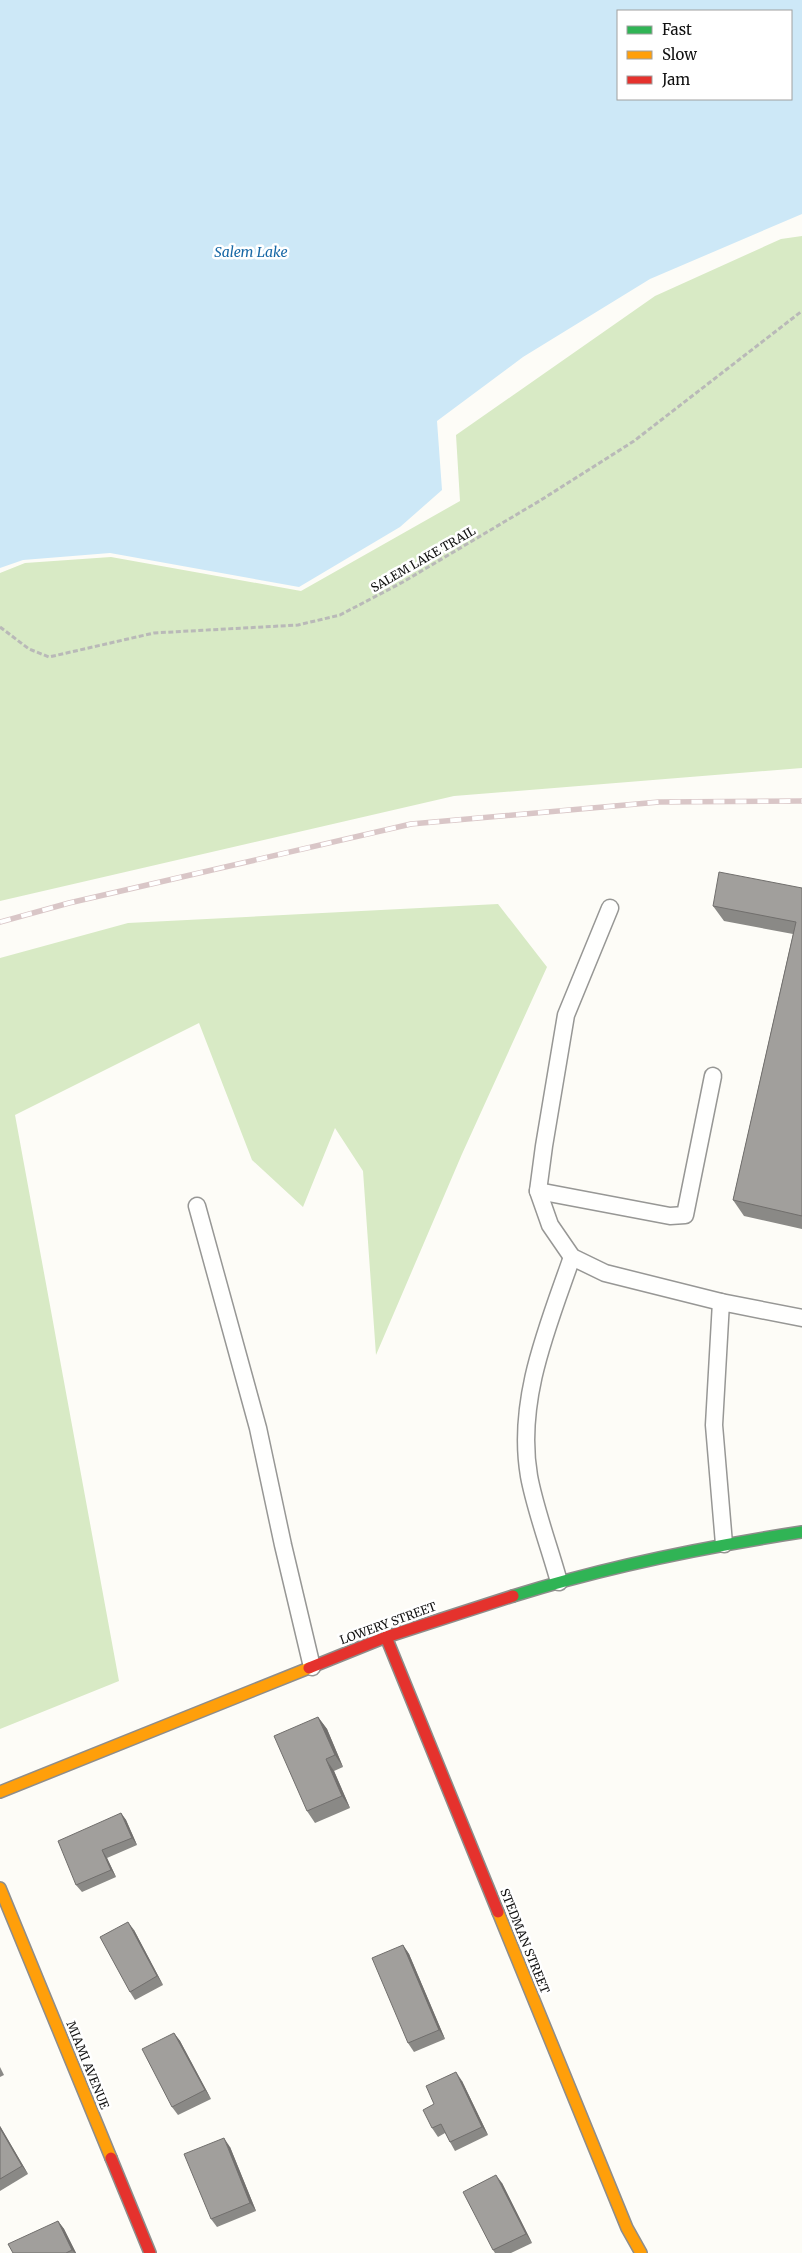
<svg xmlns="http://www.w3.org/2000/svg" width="802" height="2253" font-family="Merriweather,serif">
  <rect width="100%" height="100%" fill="#fdfcf7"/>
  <g fill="#d8eac5">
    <polygon points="802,236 802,768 454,796 0,901 0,573 25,563 111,557 301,591 460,501 456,435 655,296 781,239"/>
    <polygon points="498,904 547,967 462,1154 376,1355 363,1171 335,1128 303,1207 252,1160 199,1023 15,1115 119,1681 0,1729 0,958 128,923"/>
  </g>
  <path fill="#cde8f7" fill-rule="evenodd" d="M0,0h802v214l-152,65 -127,78 -86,64 5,69 -42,37 -101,60 -189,-34 -87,7 -23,8zM618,11h173v88h-173z"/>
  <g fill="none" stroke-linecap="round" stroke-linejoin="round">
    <defs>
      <g id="lane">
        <polyline points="610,908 566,1015 544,1146 538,1191 550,1225 572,1257 605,1273 721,1302"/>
        <polyline points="538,1191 670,1216 685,1215 713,1076"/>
        <polyline points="197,1206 258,1428 283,1545 312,1667"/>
        <polyline points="724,1544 714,1425 721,1302 802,1318"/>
        <path d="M559,1582c-9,-33 -24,-73 -30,-106 -13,-76 19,-150 43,-219"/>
      </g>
      <path id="fast" d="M513,1596c95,-30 191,-49 289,-64"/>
      <g id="slow">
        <polyline points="0,1792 309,1668"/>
        <polyline points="0,1888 111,2158"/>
        <polyline points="498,1912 627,2228 641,2253"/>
      </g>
      <g id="jam">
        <polyline points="386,1637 498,1912"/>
        <polyline points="309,1668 386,1637 513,1596"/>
        <polyline points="111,2158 150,2253"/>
      </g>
    </defs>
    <use href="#lane" stroke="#979795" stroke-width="19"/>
    <use href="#fast" stroke="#8e8d8b" stroke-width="14"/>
    <use href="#slow" stroke="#8e8d8b" stroke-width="14"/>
    <use href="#jam" stroke="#8e8d8b" stroke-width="14"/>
    <polyline stroke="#b9b9b8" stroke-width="3" stroke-dasharray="5 2.5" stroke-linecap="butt" points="0,627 29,649 49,657 154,633 298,625 340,615 403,582 541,500 634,441 802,311"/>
    <use href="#lane" stroke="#fffffe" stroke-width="16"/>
    <use href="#fast" stroke="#30b455" stroke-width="11"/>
    <use href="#slow" stroke="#ff9f0a" stroke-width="11"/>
    <use href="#jam" stroke="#e5322d" stroke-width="11"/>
    <defs>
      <polyline id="rail" points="0,922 69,903 411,824 659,802 802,801"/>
    </defs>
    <use href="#rail" stroke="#d9c6c7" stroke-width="5.5"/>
    <use href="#rail" stroke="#fff" stroke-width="4" stroke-dasharray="11" stroke-linecap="butt"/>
  </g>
  <g fill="#8a8986">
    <polygon points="802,888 802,1229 744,1216 733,1200 793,934 724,921 713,906"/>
    <polygon points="318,1717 327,1729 343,1767 334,1771 350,1808 315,1823 307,1811"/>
    <polygon points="121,1813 126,1820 137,1845 107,1858 116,1877 82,1892 76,1885"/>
    <polygon points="134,1930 163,1985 135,2000 130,1992"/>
    <polygon points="403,1945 409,1954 445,2039 414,2052 408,2043"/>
    <polygon points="174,2033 180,2041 211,2099 178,2115 172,2107"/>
    <polygon points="0,2067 4,2075 0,2077"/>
    <polygon points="462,2081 488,2135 455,2151 445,2133 438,2137 432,2128 434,2104"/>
    <polygon points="0,2126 28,2174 0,2191"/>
    <polygon points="230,2147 256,2211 217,2227 211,2219"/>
    <polygon points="502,2183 532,2243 511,2253 495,2253 493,2250"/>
    <polygon points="58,2221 64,2229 76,2253 13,2253"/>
  </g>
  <g fill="#716f6d">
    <polygon points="318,1717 327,1729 343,1767 335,1755"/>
    <polygon points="326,1759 334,1771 350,1808 342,1796"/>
    <polygon points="121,1813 126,1820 137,1845 132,1838"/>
    <polygon points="102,1850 107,1858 116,1877 111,1870"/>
    <polygon points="128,1922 134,1930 163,1985 157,1976"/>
    <polygon points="403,1945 409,1954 445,2039 439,2030"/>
    <polygon points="174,2033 180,2041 211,2099 205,2090"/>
    <polygon points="456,2072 462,2081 488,2135 482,2127"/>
    <polygon points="0,2126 28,2174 22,2166 0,2128"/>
    <polygon points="224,2138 230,2147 256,2211 250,2203"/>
    <polygon points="496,2175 502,2183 532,2243 526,2234"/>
    <polygon points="58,2221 64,2229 76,2253 75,2253 72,2250"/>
  </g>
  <g fill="#a19f9c" stroke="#716f6d">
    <polygon points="719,872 802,888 802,1216 733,1200 796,922 713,906"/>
    <polygon points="318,1717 335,1755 326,1759 342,1796 307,1811 274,1736"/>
    <polygon points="121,1813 132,1838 102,1850 111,1870 76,1885 58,1841"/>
    <polygon points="128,1922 157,1976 130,1992 100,1937"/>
    <polygon points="403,1945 439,2030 408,2043 372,1958"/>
    <polygon points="174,2033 205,2090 172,2107 142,2049"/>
    <polygon points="456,2072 482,2127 450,2142 441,2124 432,2128 423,2110 434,2104 426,2086"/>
    <polygon points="0,2128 22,2166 0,2179"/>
    <polygon points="224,2138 250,2203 211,2219 184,2154"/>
    <polygon points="496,2175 526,2234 493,2250 463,2192"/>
    <polygon points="58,2221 72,2250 66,2253 13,2253 8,2244"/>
  </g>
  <g text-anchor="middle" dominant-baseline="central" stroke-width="5" stroke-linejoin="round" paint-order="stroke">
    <g font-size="12" fill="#111" stroke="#fff">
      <text transform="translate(423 559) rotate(-30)">SALEM LAKE TRAIL</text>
      <text transform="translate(388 1623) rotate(-20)">LOWERY STREET</text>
      <text transform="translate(525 1941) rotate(68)">STEDMAN STREET</text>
      <text transform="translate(88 2065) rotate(68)">MIAMI AVENUE</text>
    </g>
    <g font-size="14" font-style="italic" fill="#1768a6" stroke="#fff">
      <text x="251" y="252">Salem Lake</text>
    </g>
  </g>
  <rect x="617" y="10" width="175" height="90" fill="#ffffff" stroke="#a0a0a0"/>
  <rect x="627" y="26" width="25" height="8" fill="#30b455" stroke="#a0a0a0"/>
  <text x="662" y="35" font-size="15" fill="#111111">Fast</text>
  <rect x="627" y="51" width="25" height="8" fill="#ff9f0a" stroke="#a0a0a0"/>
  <text x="662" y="60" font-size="15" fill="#111111">Slow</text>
  <rect x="627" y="76" width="25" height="8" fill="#e5322d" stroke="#a0a0a0"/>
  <text x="662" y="85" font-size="15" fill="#111111">Jam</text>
</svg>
